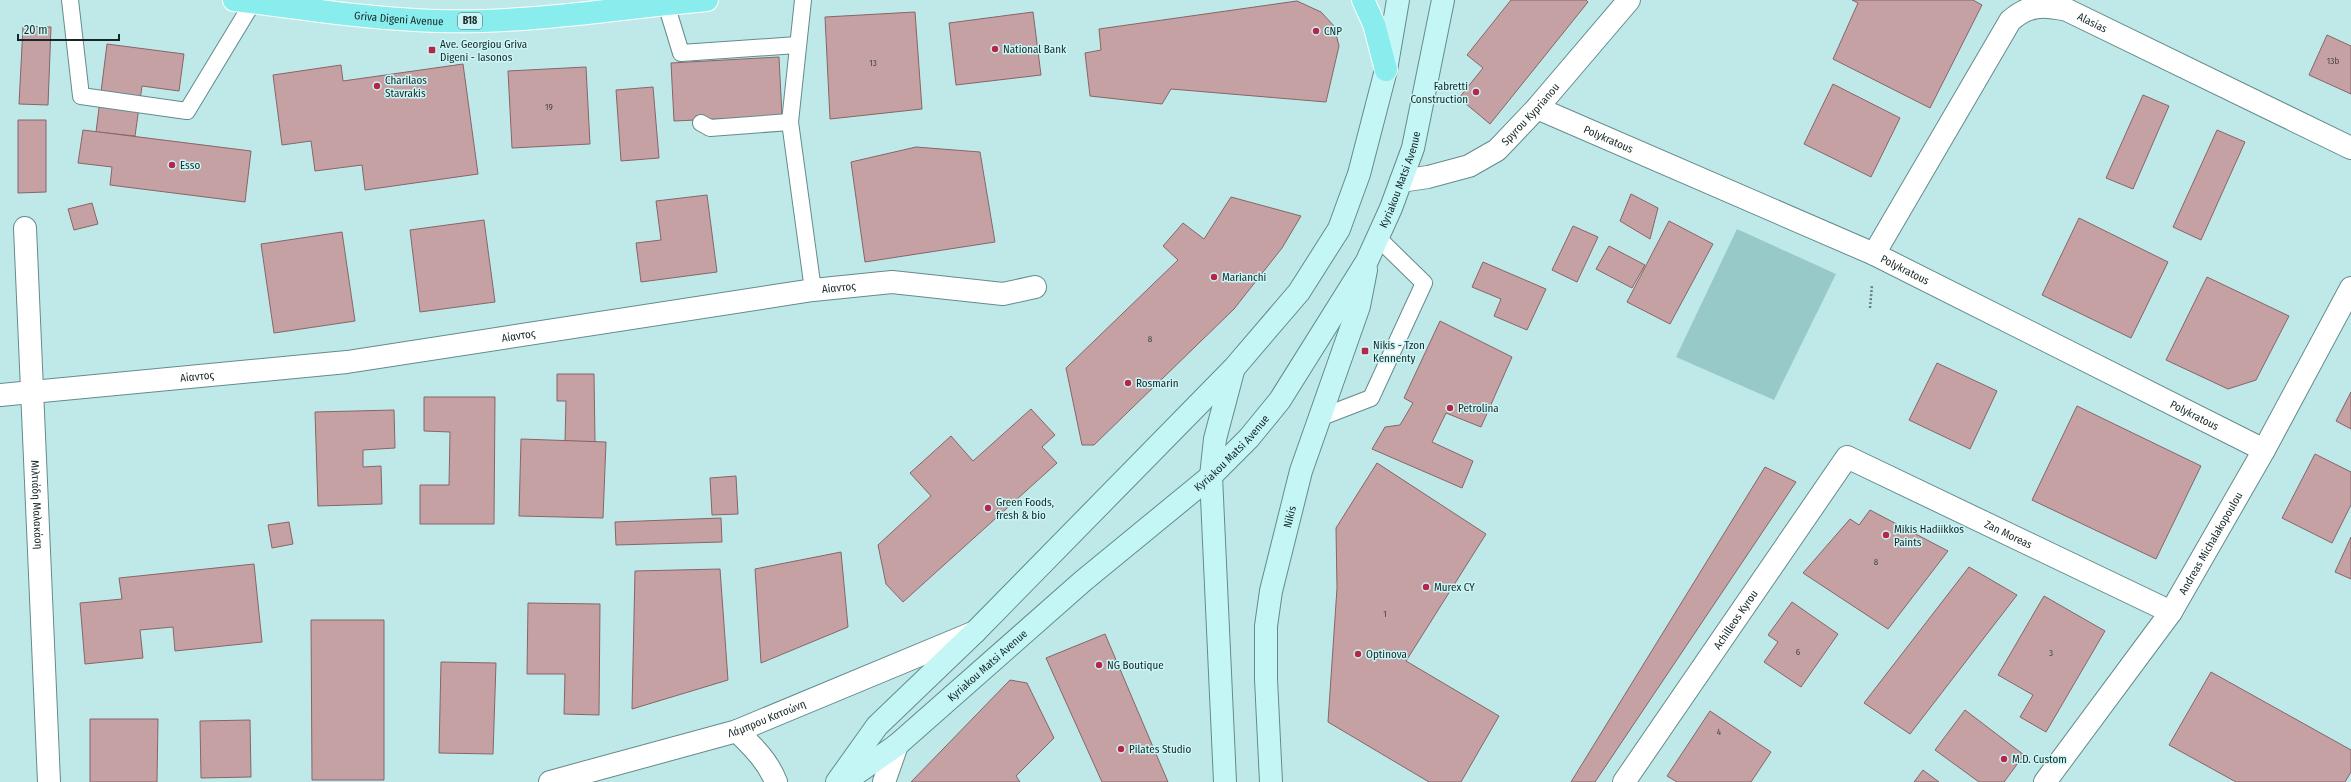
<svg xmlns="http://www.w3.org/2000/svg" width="2351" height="782" font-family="'Fira Sans Condensed',sans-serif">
  <rect width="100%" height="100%" fill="#bfe9e8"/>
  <polygon fill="#98c9c9" points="1737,229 1836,274 1774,400 1676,357"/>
  <g fill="#c6a1a4" stroke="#866568">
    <polygon points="1511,0 1586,0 1588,2 1490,124 1459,98 1483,68 1467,55"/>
    <polygon points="1852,0 1973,0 1982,5 1930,108 1833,59 1858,3"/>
    <polygon points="1297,1 1321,12 1334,26 1339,46 1326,102 1171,89 1162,104 1090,96 1085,53 1101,50 1099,29"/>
    <polygon points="915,12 922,109 830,119 825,17"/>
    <polygon points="1033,12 1041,75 956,85 949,23"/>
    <polygon points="23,26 51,27 48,105 19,104"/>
    <polygon points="2327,35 2351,46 2351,94 2309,75"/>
    <polygon points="107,44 184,54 179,91 142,86 135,136 96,132"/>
    <polygon points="779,57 782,116 674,121 671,63"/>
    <polygon points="463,64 478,174 365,190 362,165 315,171 311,141 282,145 273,75 341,65 343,81"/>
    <polygon points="586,67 590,144 512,148 508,71"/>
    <polygon points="1833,84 1900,118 1871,177 1804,144"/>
    <polygon points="653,87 659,158 621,161 616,90"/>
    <polygon points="2143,95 2169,106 2133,189 2106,178"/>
    <polygon points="18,120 46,120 46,192 18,193"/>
    <polygon points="83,130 251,151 245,202 110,185 112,167 78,163"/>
    <polygon points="2217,130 2245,142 2201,240 2173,227"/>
    <polygon points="916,147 980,152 995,242 865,262 851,162"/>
    <polygon points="1631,194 1658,208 1650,239 1620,221"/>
    <polygon points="707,195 717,272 641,282 636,243 661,240 656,201"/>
    <polygon points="1231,197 1301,216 1282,248 1234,309 1094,445 1082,445 1066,368 1178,260 1163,246 1183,223 1204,239"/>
    <polygon points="92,203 98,224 74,230 68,209"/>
    <polygon points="2079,218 2168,262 2131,338 2042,295"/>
    <polygon points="484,220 495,302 420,312 410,230"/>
    <polygon points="1669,221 1713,244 1670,324 1627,302"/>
    <polygon points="1573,226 1598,237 1577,282 1552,270"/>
    <polygon points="342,232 355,321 274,333 261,244"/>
    <polygon points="1609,246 1645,265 1632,288 1596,269"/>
    <polygon points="1483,262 1546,289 1527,330 1494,316 1501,299 1472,287"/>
    <polygon points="2207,277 2289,316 2256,380 2228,389 2166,360"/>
    <polygon points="1440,321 1512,357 1481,427 1446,413 1432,442 1473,461 1462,488 1372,449 1385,427 1400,425 1413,403 1404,398"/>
    <polygon points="1937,363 1997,391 1970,449 1909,420"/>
    <polygon points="557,374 594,374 595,442 565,441 566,401 557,401"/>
    <polygon points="2351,392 2351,429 2336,421"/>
    <polygon points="424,397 495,397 494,524 420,524 420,485 449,485 450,432 424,431"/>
    <polygon points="2077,406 2201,466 2156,559 2032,500"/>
    <polygon points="1031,409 1055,435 1042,447 1057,463 903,602 886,584 878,545 931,496 910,473 951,436 973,461"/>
    <polygon points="394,410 395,448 363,450 363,467 381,466 382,504 318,506 315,412"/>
    <polygon points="521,439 606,442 603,518 519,516"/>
    <polygon points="2315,454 2351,472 2351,505 2332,543 2282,518"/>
    <polygon points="1377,463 1486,534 1406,661 1499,716 1461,782 1429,782 1328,722 1337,588 1336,528"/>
    <polygon points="1765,467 1796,482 1595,782 1571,782"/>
    <polygon points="736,476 738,514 712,515 710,478"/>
    <polygon points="1870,510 1948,551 1888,629 1803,573 1850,519 1859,525"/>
    <polygon points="721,518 722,542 616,545 615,522"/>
    <polygon points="289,522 293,544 272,548 268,525"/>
    <polygon points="2351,537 2351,579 2335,572"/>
    <polygon points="841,552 848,627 761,663 755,569"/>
    <polygon points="254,564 262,642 175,651 173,627 140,630 143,658 85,664 80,603 122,599 119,578"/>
    <polygon points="1969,567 2017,595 1910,734 1864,703"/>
    <polygon points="720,569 728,680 632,709 635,571"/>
    <polygon points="2044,596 2105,631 2046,732 2020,717 2033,695 1998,675"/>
    <polygon points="1792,602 1838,634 1801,687 1764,662 1778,642 1768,635"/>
    <polygon points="528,603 600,604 599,715 564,714 565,674 527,674"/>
    <polygon points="311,620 384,620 384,780 312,780"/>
    <polygon points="1105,634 1168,782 1102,782 1046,658"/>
    <polygon points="441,662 496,663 493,754 439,753"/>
    <polygon points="2211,672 2351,750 2351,772 2345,782 2236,782 2169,745"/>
    <polygon points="1010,680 1027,683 1054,738 1016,776 1020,782 911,782"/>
    <polygon points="1965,710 2024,755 2004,782 1979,782 1935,750"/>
    <polygon points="1710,711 1771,752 1751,782 1677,782 1667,776"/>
    <polygon points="90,719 158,719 157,782 90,782"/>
    <polygon points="250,720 251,777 201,778 200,721"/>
    <polygon points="1923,770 1939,782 1914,782"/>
  </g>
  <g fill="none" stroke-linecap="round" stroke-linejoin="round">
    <defs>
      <g id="lane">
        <polyline points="70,0 81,96 187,111 253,2"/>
        <polyline points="803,0 790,122 813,290"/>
        <polyline points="666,4 681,53 797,45"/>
        <polyline points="701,123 710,128 790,122"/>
        <polyline points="1319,418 1371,398 1424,283 1378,238"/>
      </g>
      <g id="street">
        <path id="s1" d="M1537,108l337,146 390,196"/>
        <path id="s2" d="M1401,181l27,-4 41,-11 28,-16 40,-42 92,-108"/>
        <path id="s3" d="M25,228l24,554"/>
        <path id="s4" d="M1874,254l136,-233c19,-17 33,-16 57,-11l284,138"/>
        <path id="s5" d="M0,395l347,-33 466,-72 79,-8 111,12 32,-7"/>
        <path d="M737,731c15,15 31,30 39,51"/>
        <path id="s6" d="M550,782l187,-51 238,-99"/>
        <polyline points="884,782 897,745"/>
        <path id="s7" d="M1624,782l223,-325 324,155"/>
        <path id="s8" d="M2045,782l126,-170 93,-162 87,-162"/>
      </g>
      <g id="secondary">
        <polyline points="837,782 877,726 975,632 1234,368 1299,292 1339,229 1359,174 1386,70 1398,0"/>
        <path id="s9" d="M844,782l53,-37 186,-164 128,-105 38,-38 31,-38 87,-139 24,-53 22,-60 30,-148"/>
        <polyline points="1225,782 1211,476 1215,439 1233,371"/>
        <path id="s10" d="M1271,782l-5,-103v-53l5,-35 30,-120 58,-165 7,-36"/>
      </g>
      <g id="primary">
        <path id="s11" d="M234,0c67,8 134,19 202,21 89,3 182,-13 271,-21"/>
        <polyline points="1363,0 1374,24 1386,70"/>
      </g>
    </defs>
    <use href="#lane" stroke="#648b8b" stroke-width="18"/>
    <use href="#street" stroke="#648b8b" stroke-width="24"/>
    <use href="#secondary" stroke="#648b8b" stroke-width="24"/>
    <use href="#primary" stroke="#fff" stroke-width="24"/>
    <polyline stroke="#658180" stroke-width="2.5" stroke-dasharray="2 2" stroke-linecap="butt" points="1870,308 1872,285"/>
    <use href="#lane" stroke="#fff" stroke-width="16"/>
    <use href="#street" stroke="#fff" stroke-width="22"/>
    <use href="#secondary" stroke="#c4f6f6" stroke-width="22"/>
    <use href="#primary" stroke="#89edee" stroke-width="22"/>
  </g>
  <g fill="#b6254a" stroke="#ccf6f6" stroke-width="1.5">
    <circle cx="1316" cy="31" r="4"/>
    <circle cx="995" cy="49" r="4"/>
    <rect x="428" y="46" width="8" height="8" rx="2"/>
    <circle cx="377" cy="86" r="4"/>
    <circle cx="1476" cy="92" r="4"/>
    <circle cx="172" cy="165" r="4"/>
    <circle cx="1214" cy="277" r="4"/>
    <rect x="1361" y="347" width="8" height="8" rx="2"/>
    <circle cx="1128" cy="383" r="4"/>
    <circle cx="1450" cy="408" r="4"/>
    <circle cx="988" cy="508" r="4"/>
    <circle cx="1886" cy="535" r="4"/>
    <circle cx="1426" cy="587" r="4"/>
    <circle cx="1358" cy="654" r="4"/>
    <circle cx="1099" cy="665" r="4"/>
    <circle cx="1121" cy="749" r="4"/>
    <circle cx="2004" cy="759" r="4"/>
  </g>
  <g text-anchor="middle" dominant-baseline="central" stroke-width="3" stroke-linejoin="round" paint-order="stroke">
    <g font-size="9" fill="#434646">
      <text x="2333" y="61">13b</text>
      <text x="873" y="63">13</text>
      <text x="549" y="107">19</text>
      <text x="1150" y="339">8</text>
      <text x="1876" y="562">8</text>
      <text x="1385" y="614">1</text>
      <text x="1798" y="652">6</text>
      <text x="2051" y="653">3</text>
      <text x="1719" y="732">4</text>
    </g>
    <rect fill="#ccf6f6" stroke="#4d6565" stroke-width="1" x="458" y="13" width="24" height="16" rx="3"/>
    <g font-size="10" font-weight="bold" fill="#172727">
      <text x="470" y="21">B18</text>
    </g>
    <g font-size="11" fill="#172727" stroke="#ccf6f6">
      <text stroke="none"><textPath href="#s11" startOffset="166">Griva Digeni Avenue</textPath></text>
      <text stroke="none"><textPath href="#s4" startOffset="359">Alasias</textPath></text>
      <text stroke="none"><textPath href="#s2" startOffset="151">Spyrou Kyprianou</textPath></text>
      <text stroke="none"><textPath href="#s1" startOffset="78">Polykratous</textPath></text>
      <text stroke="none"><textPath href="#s9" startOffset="833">Kyriakou Matsi Avenue</textPath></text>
      <text stroke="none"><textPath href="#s1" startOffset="402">Polykratous</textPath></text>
      <text stroke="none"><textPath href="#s5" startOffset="846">Αίαντος</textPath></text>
      <text stroke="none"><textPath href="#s5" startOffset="522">Αίαντος</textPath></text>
      <text stroke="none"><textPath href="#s5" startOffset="198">Αίαντος</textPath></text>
      <text stroke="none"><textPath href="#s1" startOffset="726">Polykratous</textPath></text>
      <text stroke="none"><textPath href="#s9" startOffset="509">Kyriakou Matsi Avenue</textPath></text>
      <text stroke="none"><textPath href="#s3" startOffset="277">Μιλτιάδη Μαλακάση</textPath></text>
      <text stroke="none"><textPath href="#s10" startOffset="268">Nikis</textPath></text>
      <text stroke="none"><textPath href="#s7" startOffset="573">Zan Moreas</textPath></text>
      <text stroke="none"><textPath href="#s8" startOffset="291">Andreas Michalakopoulou</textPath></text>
      <text stroke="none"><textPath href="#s7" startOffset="197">Achilleos Kyrou</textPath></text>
      <text stroke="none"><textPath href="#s9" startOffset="185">Kyriakou Matsi Avenue</textPath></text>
      <text stroke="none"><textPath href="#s6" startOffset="226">Λάμπρου Κατσώνη</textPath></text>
    </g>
    <g font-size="11" fill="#172727" stroke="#ccf6f6" text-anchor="start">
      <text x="1324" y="31">CNP</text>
      <text x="440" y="44">Ave. Georgiou Griva<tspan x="440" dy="13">Digeni - Iasonos</tspan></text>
      <text x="1003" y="49">National Bank</text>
      <text x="385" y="80">Charilaos<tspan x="385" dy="13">Stavrakis</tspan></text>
      <text x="1468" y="86" text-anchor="end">Fabretti<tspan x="1468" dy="13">Construction</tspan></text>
      <text x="180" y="165">Esso</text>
      <text x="1222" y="277">Marianchi</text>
      <text x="1373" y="345">Nikis - Tzon<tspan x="1373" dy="13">Kennenty</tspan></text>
      <text x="1136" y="383">Rosmarin</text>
      <text x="1458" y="408">Petrolina</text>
      <text x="996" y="502">Green Foods,<tspan x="996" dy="13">fresh &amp; bio</tspan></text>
      <text x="1894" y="529">Mikis Hadiikkos<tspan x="1894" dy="13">Paints</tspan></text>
      <text x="1434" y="587">Murex CY</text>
      <text x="1366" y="654">Optinova</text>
      <text x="1107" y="665">NG Boutique</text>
      <text x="1129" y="749">Pilates Studio</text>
      <text x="2012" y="759">M.D. Custom</text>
    </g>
  </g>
  <path d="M18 34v6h101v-6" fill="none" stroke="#172727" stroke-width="2"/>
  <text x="24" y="34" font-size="12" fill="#172727" stroke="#ccf6f6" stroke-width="3" paint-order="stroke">20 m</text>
</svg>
